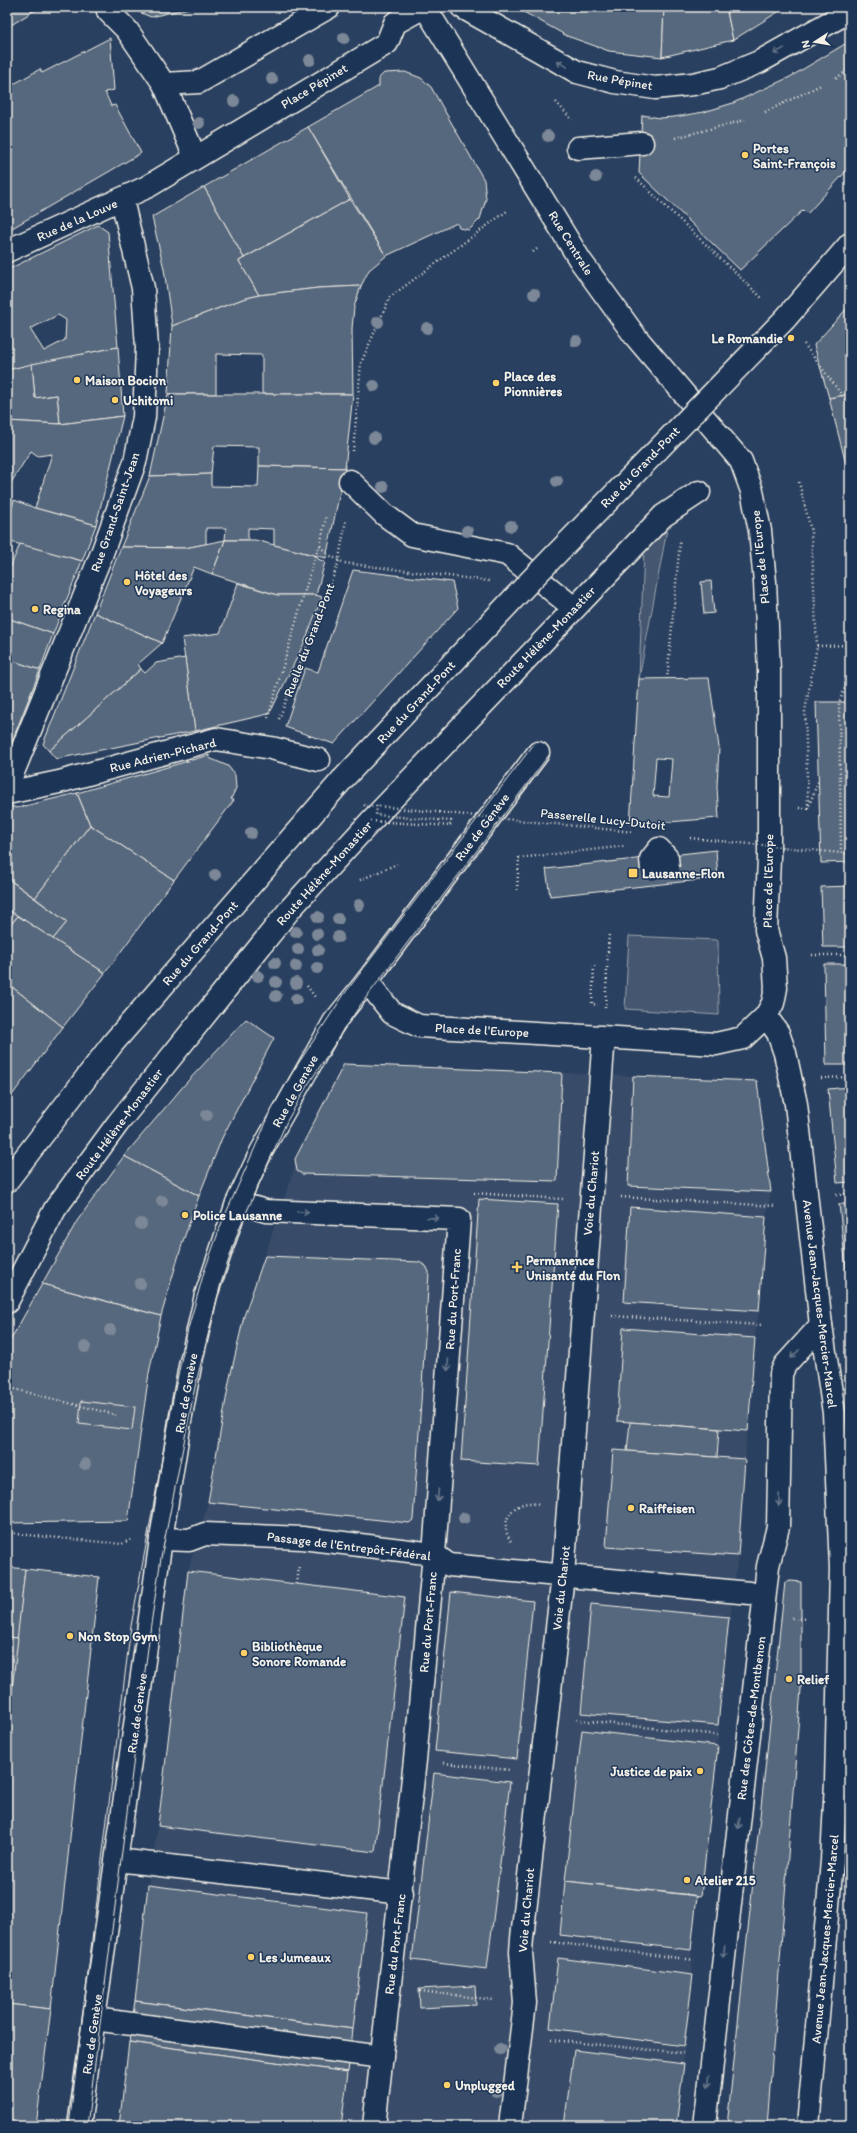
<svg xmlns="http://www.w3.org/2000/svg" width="857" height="2133" font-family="Itim,sans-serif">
  <rect width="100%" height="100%" fill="#2a4060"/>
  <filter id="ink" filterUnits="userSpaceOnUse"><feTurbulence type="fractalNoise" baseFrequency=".025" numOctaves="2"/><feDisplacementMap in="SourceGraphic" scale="8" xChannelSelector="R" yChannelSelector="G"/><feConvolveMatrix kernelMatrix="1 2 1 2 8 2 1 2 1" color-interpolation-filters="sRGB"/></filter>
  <g filter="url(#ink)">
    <polygon fill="#374c69" points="344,1064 757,1081 771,1192 766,1217 759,1311 755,1338 745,1459 738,1556 724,1669 716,1763 701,1896 697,1896 691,1950 693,1975 676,2126 119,2126 148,1885 158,1826 188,1571 208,1502 229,1382 244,1316 295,1166 295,1159"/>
    <g fill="#445771" stroke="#9ca4ac">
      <polygon points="668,524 639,679 644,549"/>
      <polygon points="629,936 718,940 719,1015 625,1009"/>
    </g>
    <g fill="#56677d" stroke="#f4f1e8" fill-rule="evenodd">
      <polygon points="7,7 40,7 8,27"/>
      <polygon points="136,7 193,7 151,17 139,12"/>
      <polygon points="525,7 664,7 662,57 609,51 567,36 522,11"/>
      <polygon points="664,7 726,7 733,40 662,57"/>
      <polygon points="726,7 786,7 733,40"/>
      <polygon points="110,38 114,90 105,92 111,106 115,105 141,153 7,231 7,88 40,69 42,73"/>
      <polygon points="850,41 850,167 807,214 803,210 740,270 639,173 642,115 660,118 674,117 704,112 733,103 790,77"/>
      <polygon points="405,72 421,78 431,87 484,180 486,199 480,219 469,230 459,228 457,223 386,256 308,127 379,86 379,78 384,73"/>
      <polygon points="308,127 350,199 244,258 204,187"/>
      <polygon points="204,187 244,258 239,261 259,295 243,299 172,326 164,269 152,217"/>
      <polygon points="350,199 386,256 369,270 361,286 318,288 259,295 239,261"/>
      <path d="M98,225l10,7 10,115 -111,23v-100zM58,315l8,5 -1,20 -21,11 -14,-22z"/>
      <polygon points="361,286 354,307 352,329 353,394 262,394 262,355 216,354 216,394 168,394 172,326 243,299 259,295 318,288"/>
      <polygon points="850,305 850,394 829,398 814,345"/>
      <polygon points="118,347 123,416 60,424 57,395 35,398 32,364"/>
      <polygon points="32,364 35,398 57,395 60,424 7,421 7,370"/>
      <polygon points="168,394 353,394 345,468 259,466 259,447 214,446 211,474 150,476"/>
      <polygon points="850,394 850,491 847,468 829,398"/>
      <polygon points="123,416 96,525 35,508 52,454 38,456 31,451 7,489 7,421 60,424"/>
      <polygon points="259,466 345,468 326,558 274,545 274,529 248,528 248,540 225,540 226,528 206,528 206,544 185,548 121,547 150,476 211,474 211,486 258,487"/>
      <polygon points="14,500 35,508 96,525 82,561 7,541 7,528"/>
      <polygon points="225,540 255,540 317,556 318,559 325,562 316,595 277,595 212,574"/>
      <polygon points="225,540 212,574 194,567 162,643 95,613 121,547 185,548"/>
      <polygon points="20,544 82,561 53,634 7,618 7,575"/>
      <polygon points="353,570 452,582 458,608 334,744 285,727 305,668 318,672"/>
      <polygon points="711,581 714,613 704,614 701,582"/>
      <polygon points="238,583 277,595 316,595 322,597 305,641 272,709 268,714 195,731 182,638 220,633"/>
      <polygon points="95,613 162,643 138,664 141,669 49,751 43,744"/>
      <polygon points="7,618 53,634 40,670 7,659"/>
      <polygon points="185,658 195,731 56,759 49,751 141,669 145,673 156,663"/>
      <polygon points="7,659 40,670 11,744 7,740"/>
      <path d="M709,678l10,69 -2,40 2,31 -89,7 9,-146zM656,758l16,1 -3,38 -16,-1z"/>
      <polygon points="816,702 850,702 850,862 821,863"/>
      <polygon points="209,755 209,758 228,766 235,775 236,788 231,799 234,800 174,880 90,825 77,793"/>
      <polygon points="77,793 90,825 35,898 7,878 7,805 17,808"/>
      <polygon points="90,825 174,880 105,973 53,939 67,922 35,898"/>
      <polygon points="716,850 718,878 550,896 546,869"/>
      <polygon points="7,878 67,922 53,939 7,909"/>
      <polygon points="850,886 850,947 823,947 821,887"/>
      <polygon points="7,909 18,916 7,929"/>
      <polygon points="18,916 105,973 63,1027 7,983 7,929"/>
      <polygon points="824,964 850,964 850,1065 826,1065"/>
      <polygon points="7,983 63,1027 7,1102"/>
      <polygon points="246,1019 274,1038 222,1138 199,1196 124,1156 186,1083"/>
      <polygon points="344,1064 562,1073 557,1181 302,1174 297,1171 295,1159"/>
      <polygon points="633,1076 757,1081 771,1192 628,1186"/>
      <polygon points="850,1087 850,1182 837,1183 828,1089"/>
      <polygon points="124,1156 199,1196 183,1241 161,1316 42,1284 77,1221"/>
      <polygon points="479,1199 558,1204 539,1466 461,1461"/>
      <polygon points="839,1204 850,1204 850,1306"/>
      <polygon points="630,1207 766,1217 759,1311 624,1302"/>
      <polygon points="265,1256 419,1262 426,1266 429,1272 421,1402 413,1520 409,1523 208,1502 229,1382 244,1316"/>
      <polygon points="42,1284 161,1316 149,1373 128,1521 7,1523 7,1346"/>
      <polygon points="623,1328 755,1338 748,1431 617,1421"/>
      <polygon points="81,1401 135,1407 132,1430 79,1424"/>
      <polygon points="630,1422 719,1429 717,1457 627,1451"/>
      <polygon points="613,1450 745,1459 738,1556 606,1547"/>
      <polygon points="7,1567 25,1569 18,1638 7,1637"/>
      <polygon points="25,1569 99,1577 51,2009 7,2004 7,1732"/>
      <polygon points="188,1571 405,1597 375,1852 158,1826"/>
      <polygon points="791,1581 801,1582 801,1689 767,2126 727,2126 785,1582"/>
      <polygon points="451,1592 533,1601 517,1759 435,1751"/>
      <polygon points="591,1604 729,1617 718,1725 581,1713"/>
      <polygon points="7,1637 18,1638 7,1732"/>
      <polygon points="582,1730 718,1746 701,1896 565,1881"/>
      <polygon points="434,1773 510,1782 487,1969 412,1960"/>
      <polygon points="565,1881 697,1896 691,1950 560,1935"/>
      <polygon points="148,1885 367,1913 353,2029 135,2001"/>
      <polygon points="558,1958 693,1975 684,2046 550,2028"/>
      <polygon points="475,1986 476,2005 420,2008 419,1989"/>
      <polygon points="135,2001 353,2029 348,2072 129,2042"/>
      <polygon points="7,2004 51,2009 36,2126 7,2126"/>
      <polygon points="129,2042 348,2072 341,2126 119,2126"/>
      <polygon points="574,2050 684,2064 676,2126 564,2126"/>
    </g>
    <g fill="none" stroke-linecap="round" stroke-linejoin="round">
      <defs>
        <g id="minor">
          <polyline points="110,7 108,11 127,30 164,84 195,157"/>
          <polyline points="462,7 577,72 615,82 655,88 693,84 720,78 759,62 850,11"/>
          <polyline points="164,84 199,82 329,7"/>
          <polyline points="578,148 642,143"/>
          <polyline points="7,251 147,187 387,43 395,23 424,7"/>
          <polyline points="350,481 385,515 412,535 507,554 574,608"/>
          <polyline points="7,787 102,553 135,462 144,417 147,348 143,288 122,200"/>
          <polyline points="7,793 59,782 216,739 271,748 319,760"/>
          <polyline points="367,981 392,1013 419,1026 716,1044 743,1038 766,1016 773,1003 776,988 774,958 766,930 769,858 769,671 765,582 760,531 752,491 741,461 635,336 580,260 425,7"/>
          <polyline points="766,1016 778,1033 785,1053 796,1104 821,1325 834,1413 841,1568 836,1782 832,1861 808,2126"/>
          <polyline points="237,1203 266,1211 459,1219 434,1554 415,1760 374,2126"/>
          <polyline points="7,1302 55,1209 118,1123 291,908 371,821 663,516 699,492"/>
          <polyline points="161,1539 189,1540 205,1534 302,1538 434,1554 449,1565 750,1593"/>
          <polyline points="117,1860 402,1893"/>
          <polyline points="94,2019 382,2057"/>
          <polyline points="79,2126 161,1539 180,1421 190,1366 206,1295 237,1203 261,1152 334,1022 367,981 538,753"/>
          <polyline points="510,2126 525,2003 521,1952 522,1938 563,1575 603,1049"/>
          <polyline points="705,2126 768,1566 778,1527 781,1374 785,1365 821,1325"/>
        </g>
        <g id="major">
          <polyline points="785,319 850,244"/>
          <polyline points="7,1181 113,1043 342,780"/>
        </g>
      </defs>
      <use href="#minor" stroke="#f4f1e8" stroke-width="25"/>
      <use href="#major" stroke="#f4f1e8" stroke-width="25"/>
      <g stroke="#f4f1e8" stroke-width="2.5" stroke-dasharray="1 3" stroke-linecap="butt">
        <polyline points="836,78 850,69"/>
        <polyline points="556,102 572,120"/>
        <polyline points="765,112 821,85"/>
        <polyline points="675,138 745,120"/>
        <polyline points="636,178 763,299"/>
        <polyline points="533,252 537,249"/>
        <polyline points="804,344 850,406"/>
        <polyline points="353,451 361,363 390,297 507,211"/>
        <polyline points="799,482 811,531 817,646 805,711 808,808"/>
        <polyline points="320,546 327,554"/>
        <polyline points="817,646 850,645"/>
        <polyline points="667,679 680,541"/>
        <polyline points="268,718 315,556 320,546 326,517"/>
        <polyline points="279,719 338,564 346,520"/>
        <polyline points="799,808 808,808 819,779"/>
        <polyline points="841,853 850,854"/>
        <polyline points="360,880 397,864"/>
        <polyline points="517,890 519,858 626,846"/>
        <polyline points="812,955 850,955"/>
        <polyline points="594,966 592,1004 598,1005"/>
        <polyline points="307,986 315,997"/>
        <polyline points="605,1008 609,933"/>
        <polyline points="821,1078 850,1077"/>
        <polyline points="474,1193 563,1199"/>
        <polyline points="836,1195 850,1194"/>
        <polyline points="621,1197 776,1206"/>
        <polyline points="612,1316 762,1325"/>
        <polyline points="7,1387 116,1415"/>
        <polyline points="7,1533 122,1544 131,1539"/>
        <path d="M511,1541c-15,-20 6,-45 28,-36"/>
        <polyline points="297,1584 299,1567"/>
        <polyline points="792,1618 807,1619"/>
        <polyline points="577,1720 719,1735"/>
        <polyline points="444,1763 510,1770"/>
        <polyline points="551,1942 694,1960"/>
        <polyline points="420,1991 494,2000"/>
        <polyline points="551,2040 683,2053"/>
      </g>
      <use href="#minor" stroke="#1d3557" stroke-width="22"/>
      <use href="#major" stroke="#1d3557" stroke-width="22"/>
      <g stroke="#f4f1e8" stroke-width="1">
        <polyline points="69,2126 131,1626 175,1389 188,1329 204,1272 222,1222 272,1109 290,1076 345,993 534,744"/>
        <polyline points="87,2126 151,1624 161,1558 195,1387 221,1283 239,1229 287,1121 307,1086 359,1007 549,755"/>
      </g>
      <defs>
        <polyline id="minor-bridge" points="652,869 651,859 659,849 667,858 668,868"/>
        <polyline id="major-bridge" points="342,780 532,579 785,319"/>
      </defs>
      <use href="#minor-bridge" stroke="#f4f1e8" stroke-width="25" stroke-linecap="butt"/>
      <use href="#major-bridge" stroke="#f4f1e8" stroke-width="25" stroke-linecap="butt"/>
      <g stroke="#f4f1e8" stroke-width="2.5" stroke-dasharray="1 3" stroke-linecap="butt">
        <polyline points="327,554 344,563 489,581"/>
        <polyline points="364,805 367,807 377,806 634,832"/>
        <polyline points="371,821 450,826 451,821 376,815 377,806"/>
        <polyline points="690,838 841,853 839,703 850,675"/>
      </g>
      <use href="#minor-bridge" stroke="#1d3557" stroke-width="22"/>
      <use href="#major-bridge" stroke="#1d3557" stroke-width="22"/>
    </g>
    <g fill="#7c8897">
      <circle cx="344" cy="38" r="6"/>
      <circle cx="310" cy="60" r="6"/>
      <circle cx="272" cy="79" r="6"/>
      <circle cx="234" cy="101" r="6"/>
      <circle cx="199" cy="123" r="6"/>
      <circle cx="548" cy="136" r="6"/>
      <circle cx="596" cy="177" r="6"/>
      <circle cx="534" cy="294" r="6"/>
      <circle cx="378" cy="322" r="6"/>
      <circle cx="427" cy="328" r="6"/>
      <circle cx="576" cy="341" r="6"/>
      <circle cx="374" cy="386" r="6"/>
      <circle cx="374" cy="438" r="6"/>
      <circle cx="557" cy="481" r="6"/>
      <circle cx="383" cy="487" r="6"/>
      <circle cx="511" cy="526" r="6"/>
      <circle cx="467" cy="531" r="6"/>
      <circle cx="251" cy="833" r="6"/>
      <circle cx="215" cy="875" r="6"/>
      <circle cx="359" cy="905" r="6"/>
      <circle cx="318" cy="917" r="6"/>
      <circle cx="338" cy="919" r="6"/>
      <circle cx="296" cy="932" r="6"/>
      <circle cx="317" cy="934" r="6"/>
      <circle cx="338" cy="937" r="6"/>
      <circle cx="298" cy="949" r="6"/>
      <circle cx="318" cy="950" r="6"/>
      <circle cx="275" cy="963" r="6"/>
      <circle cx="296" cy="966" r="6"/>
      <circle cx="317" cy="968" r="6"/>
      <circle cx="258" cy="976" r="6"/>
      <circle cx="276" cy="982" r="6"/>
      <circle cx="296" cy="983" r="6"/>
      <circle cx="276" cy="996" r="6"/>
      <circle cx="296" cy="999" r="6"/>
      <circle cx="207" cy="1115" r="6"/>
      <circle cx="162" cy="1201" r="6"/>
      <circle cx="141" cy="1224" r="6"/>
      <circle cx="140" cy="1284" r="6"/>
      <circle cx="110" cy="1330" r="6"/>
      <circle cx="85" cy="1347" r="6"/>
      <circle cx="85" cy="1464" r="6"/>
      <circle cx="464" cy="1518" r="6"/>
      <circle cx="500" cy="2049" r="6"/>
      <circle cx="496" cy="2091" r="6"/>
    </g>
    <defs><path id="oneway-shaft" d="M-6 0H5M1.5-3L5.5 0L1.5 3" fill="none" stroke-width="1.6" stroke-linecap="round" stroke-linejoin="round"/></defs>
    <g stroke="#68778a">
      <use href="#oneway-shaft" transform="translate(779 51) rotate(151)"/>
      <use href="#oneway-shaft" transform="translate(562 64) rotate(-150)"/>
      <use href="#oneway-shaft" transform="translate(303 1212) rotate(3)"/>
      <use href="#oneway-shaft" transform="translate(433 1218) rotate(2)"/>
      <use href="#oneway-shaft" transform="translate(795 1354) rotate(135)"/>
      <use href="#oneway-shaft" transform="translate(448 1365) rotate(94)"/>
      <use href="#oneway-shaft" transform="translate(438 1495) rotate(94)"/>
      <use href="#oneway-shaft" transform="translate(779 1500) rotate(92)"/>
      <use href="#oneway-shaft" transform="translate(739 1823) rotate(97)"/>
      <use href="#oneway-shaft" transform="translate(724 1952) rotate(97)"/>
      <use href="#oneway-shaft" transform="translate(709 2081) rotate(96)"/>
    </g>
  </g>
  <g fill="#ffd166" stroke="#1d3557" stroke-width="1.5">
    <circle cx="745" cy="155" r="4"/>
    <circle cx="791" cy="338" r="4"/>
    <circle cx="77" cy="380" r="4"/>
    <circle cx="496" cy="383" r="4"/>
    <circle cx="115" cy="400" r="4"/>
    <circle cx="127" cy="582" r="4"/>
    <circle cx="35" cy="609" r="4"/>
    <rect x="628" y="868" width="10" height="10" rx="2"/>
    <circle cx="185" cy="1215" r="4"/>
    <path d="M515 1261h4v4h4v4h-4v4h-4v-4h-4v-4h4z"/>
    <circle cx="631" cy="1508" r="4"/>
    <circle cx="70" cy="1636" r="4"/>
    <circle cx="244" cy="1653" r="4"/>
    <circle cx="789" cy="1679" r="4"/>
    <circle cx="700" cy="1771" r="4"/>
    <circle cx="687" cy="1880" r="4"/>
    <circle cx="251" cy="1957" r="4"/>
    <circle cx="447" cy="2085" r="4"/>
  </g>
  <g text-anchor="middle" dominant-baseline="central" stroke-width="3" stroke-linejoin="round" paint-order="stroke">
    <g font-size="13" fill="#f4f1e8" stroke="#1d3557">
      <text transform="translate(620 80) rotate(10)">Rue Pépinet</text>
      <text transform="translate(314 86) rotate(-31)">Place Pépinet</text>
      <text transform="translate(77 220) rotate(-24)">Rue de la Louve</text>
      <text transform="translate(571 243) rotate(58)">Rue Centrale</text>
      <text transform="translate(640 467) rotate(-46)">Rue du Grand-Pont</text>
      <text transform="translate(115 512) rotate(-71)">Rue Grand-Saint-Jean</text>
      <text transform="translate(760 557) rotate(-96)">Place de l'Europe</text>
      <text transform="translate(546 637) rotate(-46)">Route Hélène-Monastier</text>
      <text transform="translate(309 640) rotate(-69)">Ruelle du Grand-Pont</text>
      <text transform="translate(416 702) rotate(-47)">Rue du Grand-Pont</text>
      <text transform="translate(163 755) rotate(-14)">Rue Adrien-Pichard</text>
      <text transform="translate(603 819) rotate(6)">Passerelle Lucy-Dutoit</text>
      <text transform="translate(482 827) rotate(-53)">Rue de Genève</text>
      <text transform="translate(324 873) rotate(-48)">Route Hélène-Monastier</text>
      <text transform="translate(768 881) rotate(-89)">Place de l'Europe</text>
      <text transform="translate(200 943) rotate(-49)">Rue du Grand-Pont</text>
      <text transform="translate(482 1030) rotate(3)">Place de l'Europe</text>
      <text transform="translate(295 1091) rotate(-61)">Rue de Genève</text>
      <text transform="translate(119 1124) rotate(-53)">Route Hélène-Monastier</text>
      <text transform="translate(591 1193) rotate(-85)">Voie du Chariot</text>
      <text transform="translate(453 1299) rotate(-86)">Rue du Port-Franc</text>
      <text transform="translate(820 1304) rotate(83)">Avenue Jean-Jacques-Mercier-Marcel</text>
      <text transform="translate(186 1393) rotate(-80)">Rue de Genève</text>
      <text transform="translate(349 1546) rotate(7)">Passage de l'Entrepôt-Fédéral</text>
      <text transform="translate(561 1588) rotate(-84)">Voie du Chariot</text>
      <text transform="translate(428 1622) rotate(-85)">Rue du Port-Franc</text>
      <text transform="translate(137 1713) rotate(-82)">Rue de Genève</text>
      <text transform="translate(751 1718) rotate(-83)">Rue des Côtes-de-Montbenon</text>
      <text transform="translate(526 1910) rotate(-85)">Voie du Chariot</text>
      <text transform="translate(825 1939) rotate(-85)">Avenue Jean-Jacques-Mercier-Marcel</text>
      <text transform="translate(395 1944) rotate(-83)">Rue du Port-Franc</text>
      <text transform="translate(92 2034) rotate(-82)">Rue de Genève</text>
    </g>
    <g font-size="13" font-weight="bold" fill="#f4f1e8" stroke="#1d3557" text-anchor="start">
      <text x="753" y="148">Portes<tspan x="753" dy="15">Saint-François</tspan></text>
      <text x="783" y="338" text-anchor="end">Le Romandie</text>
      <text x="504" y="376">Place des<tspan x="504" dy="15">Pionnières</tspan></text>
      <text x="85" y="380">Maison Bocion</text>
      <text x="123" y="400">Uchitomi</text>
      <text x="135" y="575">Hôtel des<tspan x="135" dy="15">Voyageurs</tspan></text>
      <text x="43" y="609">Regina</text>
      <text x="642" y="873">Lausanne-Flon</text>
      <text x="193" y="1215">Police Lausanne</text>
      <text x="526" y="1260">Permanence<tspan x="526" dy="15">Unisanté du Flon</tspan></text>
      <text x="639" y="1508">Raiffeisen</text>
      <text x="78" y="1636">Non Stop Gym</text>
      <text x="252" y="1646">Bibliothèque<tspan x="252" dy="15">Sonore Romande</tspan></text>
      <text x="797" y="1679">Relief</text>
      <text x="692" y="1771" text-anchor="end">Justice de paix</text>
      <text x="695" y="1880">Atelier 215</text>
      <text x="259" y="1957">Les Jumeaux</text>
      <text x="455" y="2085">Unplugged</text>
    </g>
  </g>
  <rect width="857" height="2133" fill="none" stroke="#1d3557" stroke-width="24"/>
  <rect x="12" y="12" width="833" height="2109" fill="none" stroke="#f4f1e8" stroke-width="1.5" filter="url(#ink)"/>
  <g transform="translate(815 42) rotate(258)" stroke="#1d3557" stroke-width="3" paint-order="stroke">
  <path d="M0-3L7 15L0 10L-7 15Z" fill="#f4f1e8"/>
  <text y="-6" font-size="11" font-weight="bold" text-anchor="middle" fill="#f4f1e8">N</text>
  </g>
</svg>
